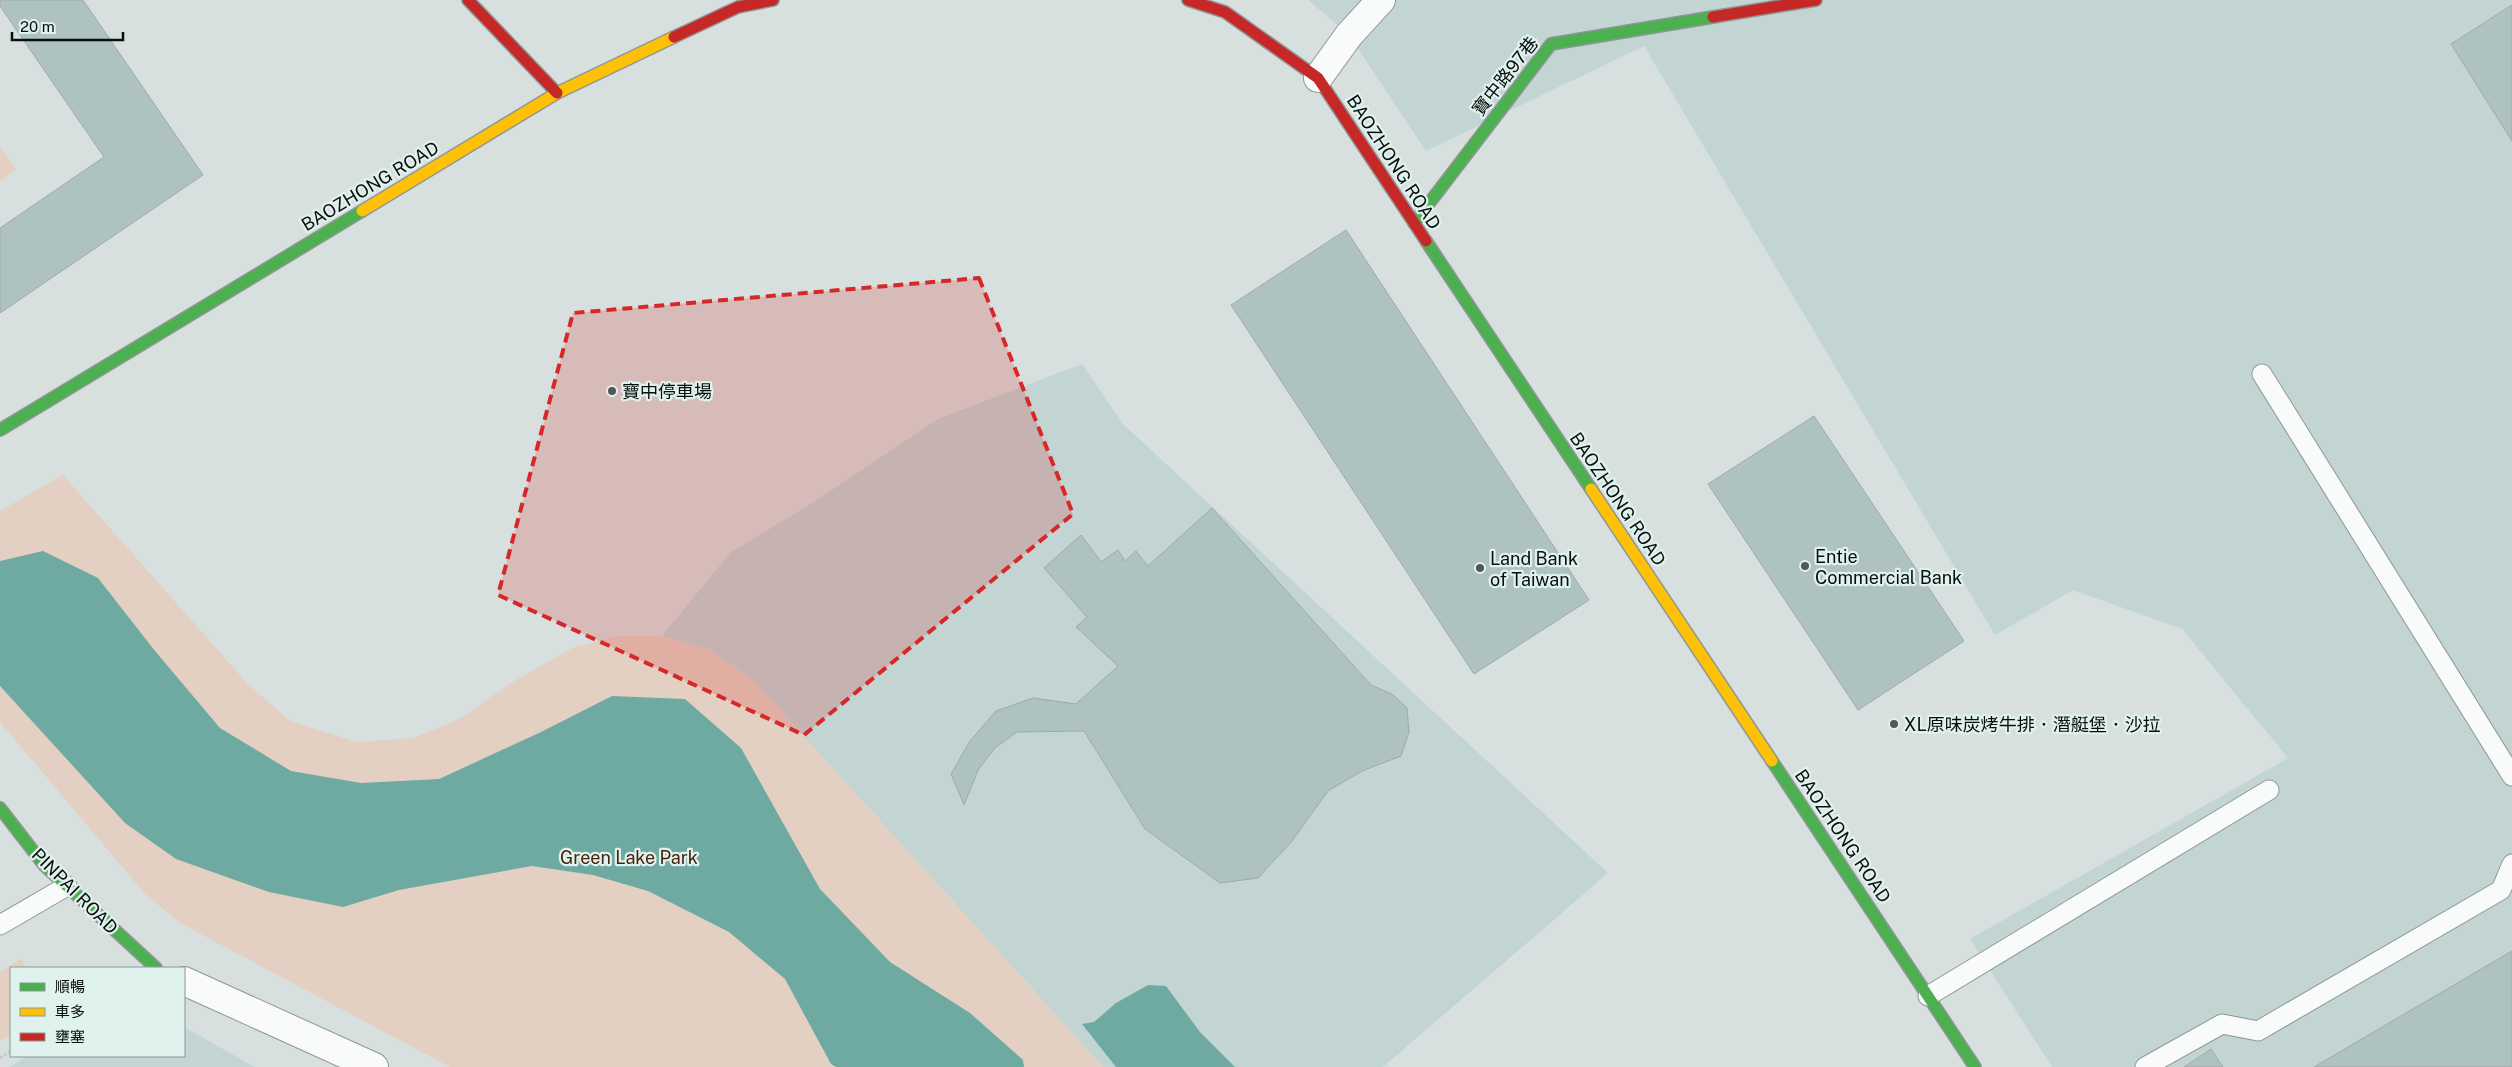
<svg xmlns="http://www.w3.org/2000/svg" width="2512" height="1067" font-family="'Public Sans','Noto Sans TC',sans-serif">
  <rect width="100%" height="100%" fill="#d7e0de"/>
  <g fill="#c2d5d2">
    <polygon points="1308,0 2512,0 2512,1067 2052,1067 1970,939 2288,758 2182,629 2073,590 1995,635 1644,46 1426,151 1349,35"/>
    <polygon points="1082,364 1123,424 1608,873 1383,1067 1103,1067 752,679 708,649 662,636 730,553 820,498 938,419"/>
    <polygon points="184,1027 255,1067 9,1067 28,1056 184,1056"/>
  </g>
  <g fill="#e3d0c2">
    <polygon points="0,147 16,169 0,181"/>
    <polygon points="63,475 247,683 290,721 357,742 414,738 459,719 514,681 574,647 618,636 662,636 708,649 752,679 1103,1067 450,1067 180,923 145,894 0,722 0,511"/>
    <polygon points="21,959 26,968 11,968 11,1036 0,1040 0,972"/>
  </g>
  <g fill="#6eaaa2">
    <polygon points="43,551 98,578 155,651 220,728 291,771 361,783 439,779 541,732 612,696 685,699 741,748 820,889 890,962 970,1013 1023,1060 1024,1067 836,1067 831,1064 785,979 729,932 648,891 593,875 532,866 399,890 343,907 269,892 176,859 125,823 0,686 0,561"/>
    <polygon points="1148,985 1166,986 1200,1032 1235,1067 1116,1067 1082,1024 1094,1022 1116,1003"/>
  </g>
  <g fill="#aec2bf" stroke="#a2a9a8">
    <polygon points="0,0 83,0 203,175 0,313 0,228 104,157 0,6"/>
    <polygon points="2512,5 2512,141 2451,44"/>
    <polygon points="1346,230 1589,600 1474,674 1231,305"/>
    <polygon points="1814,416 1964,641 1858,710 1708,484"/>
    <polygon points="1212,508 1371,685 1392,694 1407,708 1409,732 1401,756 1362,771 1328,791 1292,841 1258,878 1220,883 1145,829 1084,731 1017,732 995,748 978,770 964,805 951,774 970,741 996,711 1033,698 1076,704 1118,666 1076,627 1087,617 1044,568 1081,535 1101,562 1118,550 1125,561 1136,551 1148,566"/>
    <polygon points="2512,951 2512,1067 2314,1067"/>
    <polygon points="2211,1049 2223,1067 2184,1067"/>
  </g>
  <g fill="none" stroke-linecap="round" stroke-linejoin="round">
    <defs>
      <g id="lane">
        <polyline points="2262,374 2512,776"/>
        <polyline points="0,925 67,886"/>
        <polyline points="1928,996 2269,790"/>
        <polyline points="2145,1067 2222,1024 2258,1031 2501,890 2512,864"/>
      </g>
      <g id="street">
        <polyline points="1318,78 1349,35 1381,0"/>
        <polyline points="184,981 374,1067"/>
      </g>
      <g id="fast">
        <polyline points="1414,223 1551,44 1713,17"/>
        <polyline points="1426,241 1591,489"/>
        <polyline points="0,430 362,211"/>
        <polyline points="1772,761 1975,1067"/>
        <polyline points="0,808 44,865 156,968"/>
      </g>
      <g id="slow">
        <polyline points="362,211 557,93 674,37"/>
        <polyline points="1591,489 1772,761"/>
      </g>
      <g id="jam">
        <polyline points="468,0 557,93"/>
        <polyline points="1188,0 1225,12 1318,78 1426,241"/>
        <polyline points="1713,17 1816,0"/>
        <polyline points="674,37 738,7 773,0"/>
      </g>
    </defs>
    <use href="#lane" stroke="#909795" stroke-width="21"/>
    <use href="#street" stroke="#909795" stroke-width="30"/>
    <use href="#fast" stroke="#909795" stroke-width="14"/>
    <use href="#slow" stroke="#909795" stroke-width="14"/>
    <use href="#jam" stroke="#909795" stroke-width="14"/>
    <polyline stroke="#c6c8c8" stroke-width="3" stroke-dasharray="2.5 2.5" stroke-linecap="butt" points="0,1058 11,1051"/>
    <use href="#lane" stroke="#f9fafa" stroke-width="19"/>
    <use href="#street" stroke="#f9fafa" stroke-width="28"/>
    <use href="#fast" stroke="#4caf50" stroke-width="11"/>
    <use href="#slow" stroke="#ffc107" stroke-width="11"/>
    <use href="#jam" stroke="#c62828" stroke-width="11"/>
  </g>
  <path fill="#d62828" fill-opacity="0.2" stroke="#d62828" stroke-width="4" stroke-dasharray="10 6" stroke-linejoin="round" d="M979,278l94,236 -269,221 -306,-140 75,-282z"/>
  <g fill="#515857" stroke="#e0f2ee" stroke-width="2">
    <circle cx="612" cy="391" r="5"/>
    <circle cx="1805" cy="566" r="5"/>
    <circle cx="1480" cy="568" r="5"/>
    <circle cx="1894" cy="724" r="5"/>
  </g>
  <g text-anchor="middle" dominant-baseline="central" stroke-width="4.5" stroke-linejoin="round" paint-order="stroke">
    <g font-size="18" fill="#090f0e" stroke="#e0f2ee">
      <text transform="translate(1505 76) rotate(-52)">寶中路97巷</text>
      <text transform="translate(1394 162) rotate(57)">BAOZHONG ROAD</text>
      <text transform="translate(370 186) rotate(-31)">BAOZHONG ROAD</text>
      <text transform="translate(1618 499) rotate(56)">BAOZHONG ROAD</text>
      <text transform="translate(1843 836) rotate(56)">BAOZHONG ROAD</text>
      <text transform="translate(75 891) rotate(45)">PINPAI ROAD</text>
    </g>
    <g font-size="18" fill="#090f0e" stroke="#e0f2ee" text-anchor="start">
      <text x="622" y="391">寶中停車場</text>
      <text x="1815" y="556">Entie<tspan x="1815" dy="21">Commercial Bank</tspan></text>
      <text x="1490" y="558">Land Bank<tspan x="1490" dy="21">of Taiwan</tspan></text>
      <text x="1904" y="724">XL原味炭烤牛排．潛艇堡．沙拉</text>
    </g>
    <g font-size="18" fill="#482309" stroke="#e0f2ee">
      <text x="629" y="857">Green Lake Park</text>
    </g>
  </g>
  <rect x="10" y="967" width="175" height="90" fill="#e0f2ee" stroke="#8a9794"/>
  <rect x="20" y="983" width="25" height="8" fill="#4caf50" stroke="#8a9794"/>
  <text x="55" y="992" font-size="15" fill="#090f0e">順暢</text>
  <rect x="20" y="1008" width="25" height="8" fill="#ffc107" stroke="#8a9794"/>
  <text x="55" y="1017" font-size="15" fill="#090f0e">車多</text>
  <rect x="20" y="1033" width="25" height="8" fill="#c62828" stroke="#8a9794"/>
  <text x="55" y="1042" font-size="15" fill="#090f0e">壅塞</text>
  <path d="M12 32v8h111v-8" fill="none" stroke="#090f0e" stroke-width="2.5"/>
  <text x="20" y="32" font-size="15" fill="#090f0e" stroke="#e0f2ee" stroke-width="4" paint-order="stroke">20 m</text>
</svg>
